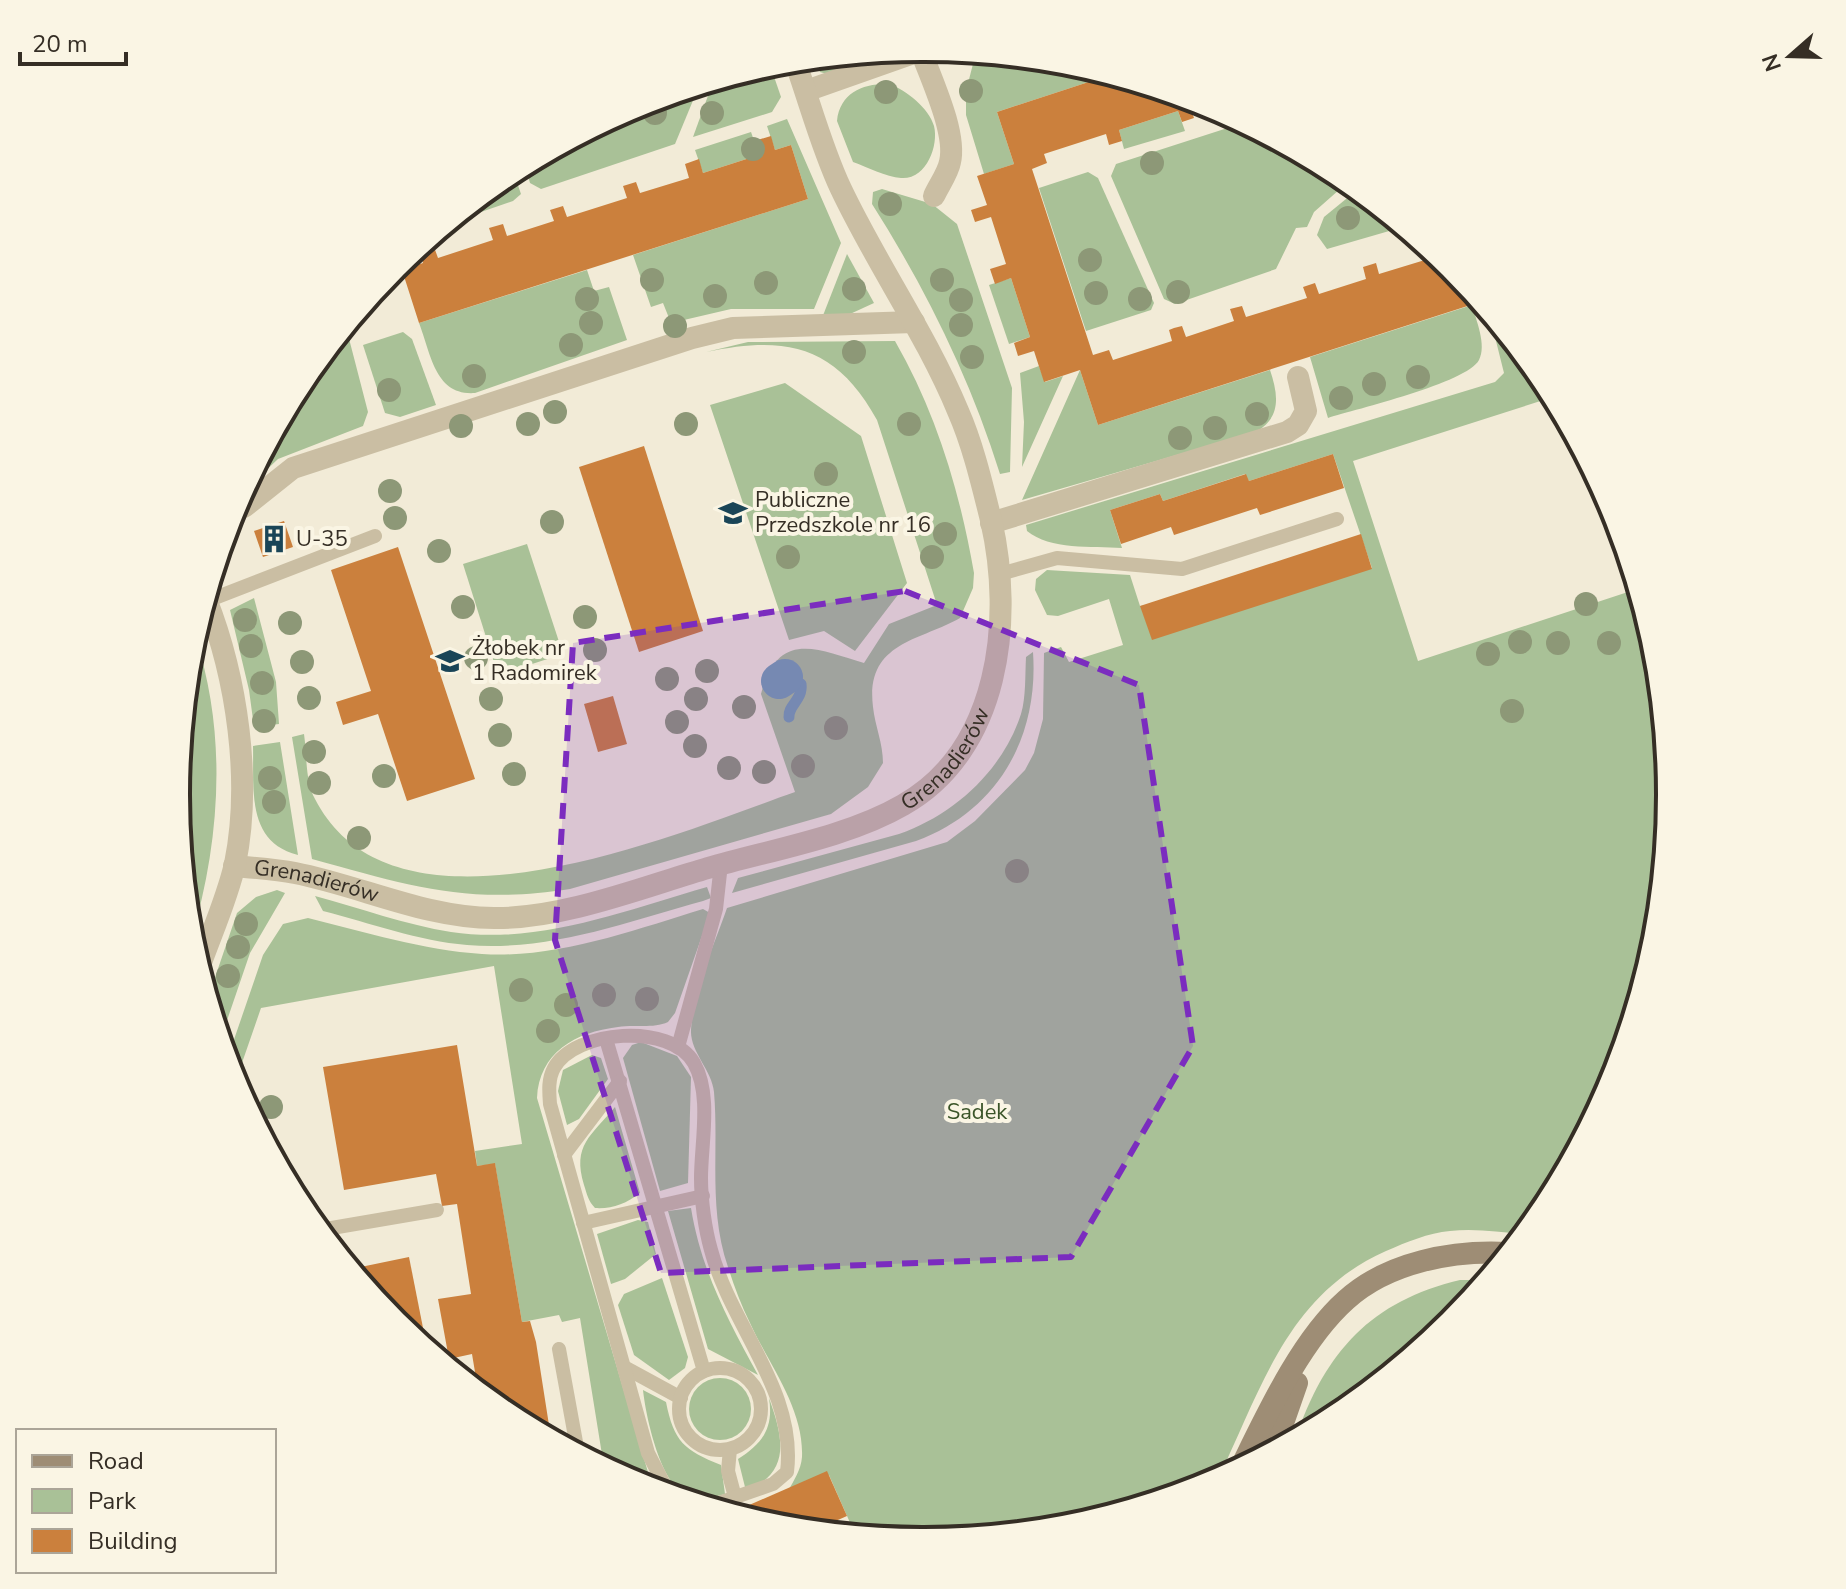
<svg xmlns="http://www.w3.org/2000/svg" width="1846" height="1589" font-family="'Nunito Sans',sans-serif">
  <rect width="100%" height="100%" fill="#f2ebd7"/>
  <g fill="#a9c197">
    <polygon points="888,52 827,74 820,72 815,59 828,57 831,63 856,55"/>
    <polygon points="987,54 1069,62 1110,75 997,112 1014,164 984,174 966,115 966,91 973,64"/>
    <polygon points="770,65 781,97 772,112 693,137 713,82"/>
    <path d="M889,84c17,6 40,24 45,42 5,20 -8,54 -33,52 -15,-1 -34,-11 -48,-16l-16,-41c3,-29 27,-38 52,-37z"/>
    <polygon points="699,86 675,144 541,189 530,183 525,165 638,105"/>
    <polygon points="1178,111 1185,131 1124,149 1119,130"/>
    <polygon points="787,119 841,243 814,309 731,309 671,323 663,303 651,307 633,255 808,199 791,145 775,150 767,126"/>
    <polygon points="1243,123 1348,182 1314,212 1307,227 1296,228 1276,269 1175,304 1164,299 1111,176 1116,164"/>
    <polygon points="751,132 759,155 703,173 695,150"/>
    <polygon points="513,171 521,194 513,201 449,223"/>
    <polygon points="1088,172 1098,178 1154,303 1151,310 1086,331 1039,188"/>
    <path d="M882,189l50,15 25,20 55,164 -2,84 -10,2c-30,-96 -74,-185 -128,-270l1,-12z"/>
    <polygon points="1357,190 1403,227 1327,249 1317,235 1324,217"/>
    <polygon points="847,254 874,303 850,314 822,318"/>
    <path d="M587,270l7,21 15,-4 18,53 -152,53c-40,3 -44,-39 -56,-70z"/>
    <polygon points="1011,278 1030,337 1009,344 989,285"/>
    <path d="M1472,305c4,15 15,40 7,55 -12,23 -123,49 -151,58l-18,-61z"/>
    <path d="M1489,313l32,39 11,33 14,-1 7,13 -200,64 65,200 219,-72 18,60 14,146 -14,146 -43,140 -69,129 -20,24c-24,-2 -49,-6 -73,-3 -22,2 -43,11 -64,20 -99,44 -124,137 -168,228l-150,48 -145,14 -68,-7 -26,-59 -14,12 -27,4c6,-11 13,-21 14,-34 2,-49 -33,-92 -52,-134 -9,-18 -16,-37 -22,-56 -20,-58 -9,-116 -14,-175 -2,-22 -24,-40 -23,-62 2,-40 23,-84 36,-122l220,-66 28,-21 50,-51 9,-17 9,-34 1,-66 17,-6 8,15 54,-17 -14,-46 -51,17 -11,-1 -12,-25 1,-11 11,-9 83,5 10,31 232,-38 -39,-114 -84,27 -4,-7 -82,27 -3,-7 -50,16 12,38c-30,-2 -72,2 -95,-17l-1,-6 469,-143 9,-9z"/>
    <polygon points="346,327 368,412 363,426 278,459 242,493 303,379"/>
    <polygon points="403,332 412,339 436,405 400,417 385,413 363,345"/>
    <path d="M895,341c41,71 65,151 79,232l-1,15 -13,30c-40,23 -95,24 -87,89 2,19 10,36 10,56l-15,24 -37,27 -261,75c-103,16 -160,-3 -258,-30l-20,-122 12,-3c3,20 1,47 11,65 80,156 360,35 480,-7l-34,-98c17,-65 56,-45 103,-31l25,-39 48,-19 -60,-185c-41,-75 -91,-85 -171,-68l42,-10z"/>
    <polygon points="1039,366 1045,382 1063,376 1022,467 1024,422 1020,373"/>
    <path d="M1080,370l18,55 172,-55c8,24 12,47 -14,62l-234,68z"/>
    <polygon points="785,383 861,436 907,583 855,651 824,631 789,640 710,405"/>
    <polygon points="527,544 563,654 498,675 463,564"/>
    <polygon points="254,598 276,682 279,724 254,727 249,690 230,610"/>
    <path d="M195,636c33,99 25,206 -4,304l-7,-72 5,-57 -4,-101z"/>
    <path d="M1033,652c6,85 -35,159 -117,189l-184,52 6,-15 161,-44c55,-19 104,-64 122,-120 5,-17 4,-39 5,-57z"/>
    <path d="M280,742l18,113c-52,-13 -44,-66 -45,-109z"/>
    <path d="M707,887l4,11 -8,3c-76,21 -155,51 -236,44 -48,-4 -97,-22 -144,-34l-8,-15c45,12 91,29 136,36 87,13 173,-21 256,-45z"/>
    <polygon points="277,890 285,893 250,953 221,1038 208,998 237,913 256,897"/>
    <path d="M703,909l7,4 -35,100 -7,9c-15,7 -34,2 -50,5 -43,5 -79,26 -81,71l116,391 -49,-22 -24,-149 -18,4 -3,-7 -37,7 -27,-158 -18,2 -2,-15 47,-7 -28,-178 -233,42 -26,75 -8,-23 36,-105 20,-31 25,-6c57,14 115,32 174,36 74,5 152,-24 221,-45z"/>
    <polygon points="641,1042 677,1056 691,1077 688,1183 660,1191 623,1058 632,1045"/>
    <polygon points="592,1055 601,1058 608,1079 579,1119 567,1125 558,1091 563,1070"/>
    <path d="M615,1107l25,86c-14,11 -28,16 -45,15 -7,-7 -8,-14 -11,-23 -12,-40 7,-49 31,-78z"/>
    <path d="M691,1208c10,62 37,112 67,167l-50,-26 -40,-138z"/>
    <polygon points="638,1220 648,1222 656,1254 625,1279 611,1284 597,1234"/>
    <polygon points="662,1278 688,1357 685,1368 669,1380 634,1355 618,1305 624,1294"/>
    <path d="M1460,1280h26c-52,63 -118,119 -190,157 29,-85 75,-136 164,-157z"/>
    <circle cx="720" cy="1409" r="31"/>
    <path d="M643,1390l23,12c8,40 18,48 55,63l4,29c-12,3 -24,8 -37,3 -27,-11 -42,-79 -45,-107z"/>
    <path d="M769,1398c14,39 23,74 -23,93l-8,-32c24,-15 36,-31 31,-61z"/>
  </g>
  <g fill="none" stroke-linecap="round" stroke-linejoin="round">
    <path stroke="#75a0b0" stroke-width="11" d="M789,717c-1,-12 14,-17 12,-33"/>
    <polyline stroke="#75a0b0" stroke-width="36" points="779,681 785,677"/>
  </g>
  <g fill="#cb803d">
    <polygon points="1110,75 1202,103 1190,107 1194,118 1182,122 1178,111 1119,130 1122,141 1109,145 1106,134 1044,154 1047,163 1032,169 1093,355 1109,350 1113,360 1172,341 1169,330 1174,328 1182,326 1186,337 1234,321 1230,309 1242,306 1246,317 1307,298 1303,287 1315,283 1319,294 1366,279 1363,267 1376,263 1379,274 1438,256 1480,302 1098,425 1080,370 1044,382 1034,351 1018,356 1014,343 1030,337 1011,278 995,284 990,269 1006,264 991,217 975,222 971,210 987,205 977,176 1014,164 997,112"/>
    <polygon points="771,136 775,150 791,145 808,199 419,323 402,270 389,274 415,250 420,264 423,263 420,251 434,247 438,258 493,240 489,228 503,224 507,236 554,221 550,210 563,206 567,217 627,198 623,186 636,182 640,193 689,178 685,164 699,159 703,173 759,155 754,141"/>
    <polygon points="644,446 703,631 639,652 579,467"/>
    <polygon points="1333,454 1344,488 1260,515 1257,508 1174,535 1171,527 1121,544 1110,510 1160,494 1163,501 1246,474 1249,481"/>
    <polygon points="284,521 293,547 263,557 254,531"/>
    <polygon points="1361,534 1372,569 1152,640 1140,606"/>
    <polygon points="398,547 475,779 407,801 378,714 343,725 336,702 371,691 331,570"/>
    <polygon points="613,696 627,744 598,752 584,704"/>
    <polygon points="457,1045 477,1166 495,1163 522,1322 530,1321 536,1342 551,1438 508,1415 478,1390 472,1354 449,1359 438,1299 471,1294 457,1204 442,1206 436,1174 344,1190 323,1067"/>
    <polygon points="409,1257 427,1348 395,1322 351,1269"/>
    <polygon points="827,1471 847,1516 815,1530 777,1527 731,1513"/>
  </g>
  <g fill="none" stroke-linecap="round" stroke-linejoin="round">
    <g stroke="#cabea3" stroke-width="14">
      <polyline points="1000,574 1057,558 1182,569 1337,519"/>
      <polyline points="207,601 375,536"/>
      <polyline points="606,1039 704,1371"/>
      <polyline points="678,1047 716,909 721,864"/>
      <polyline points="564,1155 620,1081"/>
      <polyline points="583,1223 703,1196"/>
      <polyline points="320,1230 437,1210"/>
      <polyline points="559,1349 578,1453"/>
      <polyline points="624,1367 681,1398"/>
      <circle cx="720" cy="1409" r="41"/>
      <polyline points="730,1449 728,1471 735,1497"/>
      <path d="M669,1494l-21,-41 -98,-349c-1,-13 -2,-25 4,-36 21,-38 116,-46 140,-5 18,32 7,80 7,115 0,22 4,51 10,72 20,76 86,141 76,222l-14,12 -63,22"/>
    </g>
    <g stroke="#cabea3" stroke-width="22">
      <path d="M921,51c10,28 36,82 29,111 -2,11 -11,23 -16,34"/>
      <polyline points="806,91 928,48"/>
      <polyline points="244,507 293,468 692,338 733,328 914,322"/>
      <polyline points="991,523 1287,432 1298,425 1306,411 1298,377"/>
      <path id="s1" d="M234,866c20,2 41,3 61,7 66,13 131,45 199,45 69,1 149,-31 214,-50 62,-18 140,-31 195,-63 97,-55 111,-185 88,-285 -9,-36 -18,-75 -33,-109 -32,-77 -81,-146 -117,-222 -19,-40 -31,-86 -46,-128"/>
    </g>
    <path stroke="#cabea3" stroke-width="22" d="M199,968c12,-34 28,-69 36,-104 17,-84 2,-186 -29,-265"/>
    <g stroke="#9e8d75" stroke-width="22">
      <polyline points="1274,1449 1297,1383"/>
      <path d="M1241,1467c26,-53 60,-127 105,-167 42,-38 107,-50 162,-47"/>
    </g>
  </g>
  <g fill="#8d9877">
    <circle cx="971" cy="91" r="12"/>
    <circle cx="886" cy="92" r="12"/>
    <circle cx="655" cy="113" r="12"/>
    <circle cx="712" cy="113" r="12"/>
    <circle cx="753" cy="149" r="12"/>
    <circle cx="1152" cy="163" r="12"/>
    <circle cx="890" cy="204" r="12"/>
    <circle cx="1348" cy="218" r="12"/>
    <circle cx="1090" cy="260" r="12"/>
    <circle cx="652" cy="280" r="12"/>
    <circle cx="942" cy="280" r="12"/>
    <circle cx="766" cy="283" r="12"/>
    <circle cx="854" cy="289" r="12"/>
    <circle cx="1178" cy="292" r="12"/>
    <circle cx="1096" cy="293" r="12"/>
    <circle cx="715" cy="296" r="12"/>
    <circle cx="587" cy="299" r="12"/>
    <circle cx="1140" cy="299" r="12"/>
    <circle cx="961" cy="300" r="12"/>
    <circle cx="591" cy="323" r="12"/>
    <circle cx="961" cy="325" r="12"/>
    <circle cx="675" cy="326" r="12"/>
    <circle cx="571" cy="345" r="12"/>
    <circle cx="854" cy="352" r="12"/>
    <circle cx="972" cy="357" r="12"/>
    <circle cx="474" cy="376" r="12"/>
    <circle cx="1418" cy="377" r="12"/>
    <circle cx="1374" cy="384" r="12"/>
    <circle cx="389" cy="390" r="12"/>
    <circle cx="1341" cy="398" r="12"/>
    <circle cx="555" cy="412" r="12"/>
    <circle cx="1257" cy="414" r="12"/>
    <circle cx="528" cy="424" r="12"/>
    <circle cx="686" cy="424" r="12"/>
    <circle cx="909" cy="424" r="12"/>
    <circle cx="461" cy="426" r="12"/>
    <circle cx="1215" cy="428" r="12"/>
    <circle cx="1180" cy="438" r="12"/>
    <circle cx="826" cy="474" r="12"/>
    <circle cx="390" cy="491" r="12"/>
    <circle cx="395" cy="518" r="12"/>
    <circle cx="552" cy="522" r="12"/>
    <circle cx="945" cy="534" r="12"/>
    <circle cx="439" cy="551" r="12"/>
    <circle cx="788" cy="557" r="12"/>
    <circle cx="932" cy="557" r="12"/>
    <circle cx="1586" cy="604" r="12"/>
    <circle cx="463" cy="607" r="12"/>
    <circle cx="585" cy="617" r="12"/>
    <circle cx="245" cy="620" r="12"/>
    <circle cx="290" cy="623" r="12"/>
    <circle cx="1520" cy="642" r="12"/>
    <circle cx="1558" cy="643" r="12"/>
    <circle cx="1609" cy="643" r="12"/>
    <circle cx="251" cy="646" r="12"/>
    <circle cx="595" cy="650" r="12"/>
    <circle cx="1488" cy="654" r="12"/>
    <circle cx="476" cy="658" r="12"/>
    <circle cx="302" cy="662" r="12"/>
    <circle cx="707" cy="671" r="12"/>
    <circle cx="667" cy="679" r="12"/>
    <circle cx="262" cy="683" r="12"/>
    <circle cx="309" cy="698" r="12"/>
    <circle cx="491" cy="699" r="12"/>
    <circle cx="696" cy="699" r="12"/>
    <circle cx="744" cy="707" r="12"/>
    <circle cx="1512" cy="711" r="12"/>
    <circle cx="264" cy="721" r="12"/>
    <circle cx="677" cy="722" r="12"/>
    <circle cx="836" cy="728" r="12"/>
    <circle cx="500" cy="735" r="12"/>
    <circle cx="695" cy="746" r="12"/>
    <circle cx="314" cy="752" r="12"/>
    <circle cx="803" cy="766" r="12"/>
    <circle cx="729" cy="768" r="12"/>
    <circle cx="764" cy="772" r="12"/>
    <circle cx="514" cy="774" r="12"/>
    <circle cx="384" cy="776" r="12"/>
    <circle cx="270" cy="778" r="12"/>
    <circle cx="319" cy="783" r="12"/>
    <circle cx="274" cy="802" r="12"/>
    <circle cx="359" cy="838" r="12"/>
    <circle cx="1017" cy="871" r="12"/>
    <circle cx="246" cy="924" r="12"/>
    <circle cx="238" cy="947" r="12"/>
    <circle cx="228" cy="976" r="12"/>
    <circle cx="521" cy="990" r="12"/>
    <circle cx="604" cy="995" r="12"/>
    <circle cx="647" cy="999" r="12"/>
    <circle cx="566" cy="1005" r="12"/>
    <circle cx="548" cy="1031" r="12"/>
    <circle cx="271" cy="1107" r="12"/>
  </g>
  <path fill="#7b2cbf" fill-opacity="0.2" stroke="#7b2cbf" stroke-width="6" stroke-dasharray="16 10" stroke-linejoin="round" d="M905,591l234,94 54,361 -122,211 -410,16 -106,-333 18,-297z"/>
  <defs>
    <symbol id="school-bare" viewBox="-9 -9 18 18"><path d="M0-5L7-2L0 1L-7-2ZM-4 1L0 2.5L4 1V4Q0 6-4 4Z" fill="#1a4557" stroke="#faf5e4" stroke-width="2.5" paint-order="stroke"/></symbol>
    <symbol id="building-bare" viewBox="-9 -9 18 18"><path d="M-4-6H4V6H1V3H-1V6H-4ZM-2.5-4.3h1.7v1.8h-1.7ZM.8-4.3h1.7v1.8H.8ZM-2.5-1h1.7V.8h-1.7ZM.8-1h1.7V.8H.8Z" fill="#1a4557" stroke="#faf5e4" stroke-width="2.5" paint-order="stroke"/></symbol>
  </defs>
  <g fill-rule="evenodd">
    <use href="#school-bare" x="713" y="493" width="40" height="40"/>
    <use href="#building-bare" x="254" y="519" width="40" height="40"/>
    <use href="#school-bare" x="430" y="641" width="40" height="40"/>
  </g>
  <g text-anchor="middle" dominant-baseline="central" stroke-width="8" stroke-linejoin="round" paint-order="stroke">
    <g font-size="22" fill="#352e25" stroke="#faf5e4" text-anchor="start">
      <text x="755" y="500">Publiczne<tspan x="755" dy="25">Przedszkole nr 16</tspan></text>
      <text x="296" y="539">U-35</text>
      <text x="472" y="648">Żłobek nr<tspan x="472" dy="25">1 Radomirek</tspan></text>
    </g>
    <g font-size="22" fill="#352e25" stroke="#faf5e4">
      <text stroke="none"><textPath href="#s1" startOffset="756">Grenadierów</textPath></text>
      <text stroke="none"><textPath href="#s1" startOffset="84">Grenadierów</textPath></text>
    </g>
    <g font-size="22" fill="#3a5428" stroke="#faf5e4">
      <text x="977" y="1112">Sadek</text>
    </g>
  </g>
  <path d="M0 0H1846V1589H0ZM922 62H924A732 732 0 0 1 1656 794V795A732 732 0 0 1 924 1527H922A732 732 0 0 1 190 795V794A732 732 0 0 1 922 62Z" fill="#faf5e4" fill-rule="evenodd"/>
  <path fill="none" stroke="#352e25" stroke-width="4" d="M922 62H924A732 732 0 0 1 1656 794V795A732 732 0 0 1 924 1527H922A732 732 0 0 1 190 795V794A732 732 0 0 1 922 62Z"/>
  <rect x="16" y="1429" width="260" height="144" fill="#faf5e4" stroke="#aba598" stroke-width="2"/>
  <rect x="32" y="1455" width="40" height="12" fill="#9e8d75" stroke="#aba598" stroke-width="2"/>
  <text x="88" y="1469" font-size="24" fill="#352e25">Road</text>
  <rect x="32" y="1489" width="40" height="24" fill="#a9c197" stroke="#aba598" stroke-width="2"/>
  <text x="88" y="1509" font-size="24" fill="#352e25">Park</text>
  <rect x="32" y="1529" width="40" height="24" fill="#cb803d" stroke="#aba598" stroke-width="2"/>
  <text x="88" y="1549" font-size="24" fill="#352e25">Building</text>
  <g transform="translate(1790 56) rotate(250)" stroke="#faf5e4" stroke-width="6" paint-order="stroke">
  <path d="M0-6L14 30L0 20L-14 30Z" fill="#352e25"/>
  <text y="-12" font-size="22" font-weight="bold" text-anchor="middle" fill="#352e25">N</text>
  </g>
  <path d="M20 52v12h106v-12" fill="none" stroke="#352e25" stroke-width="4"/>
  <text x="32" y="52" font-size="24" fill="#352e25" stroke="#faf5e4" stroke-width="6" paint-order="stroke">20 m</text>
</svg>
